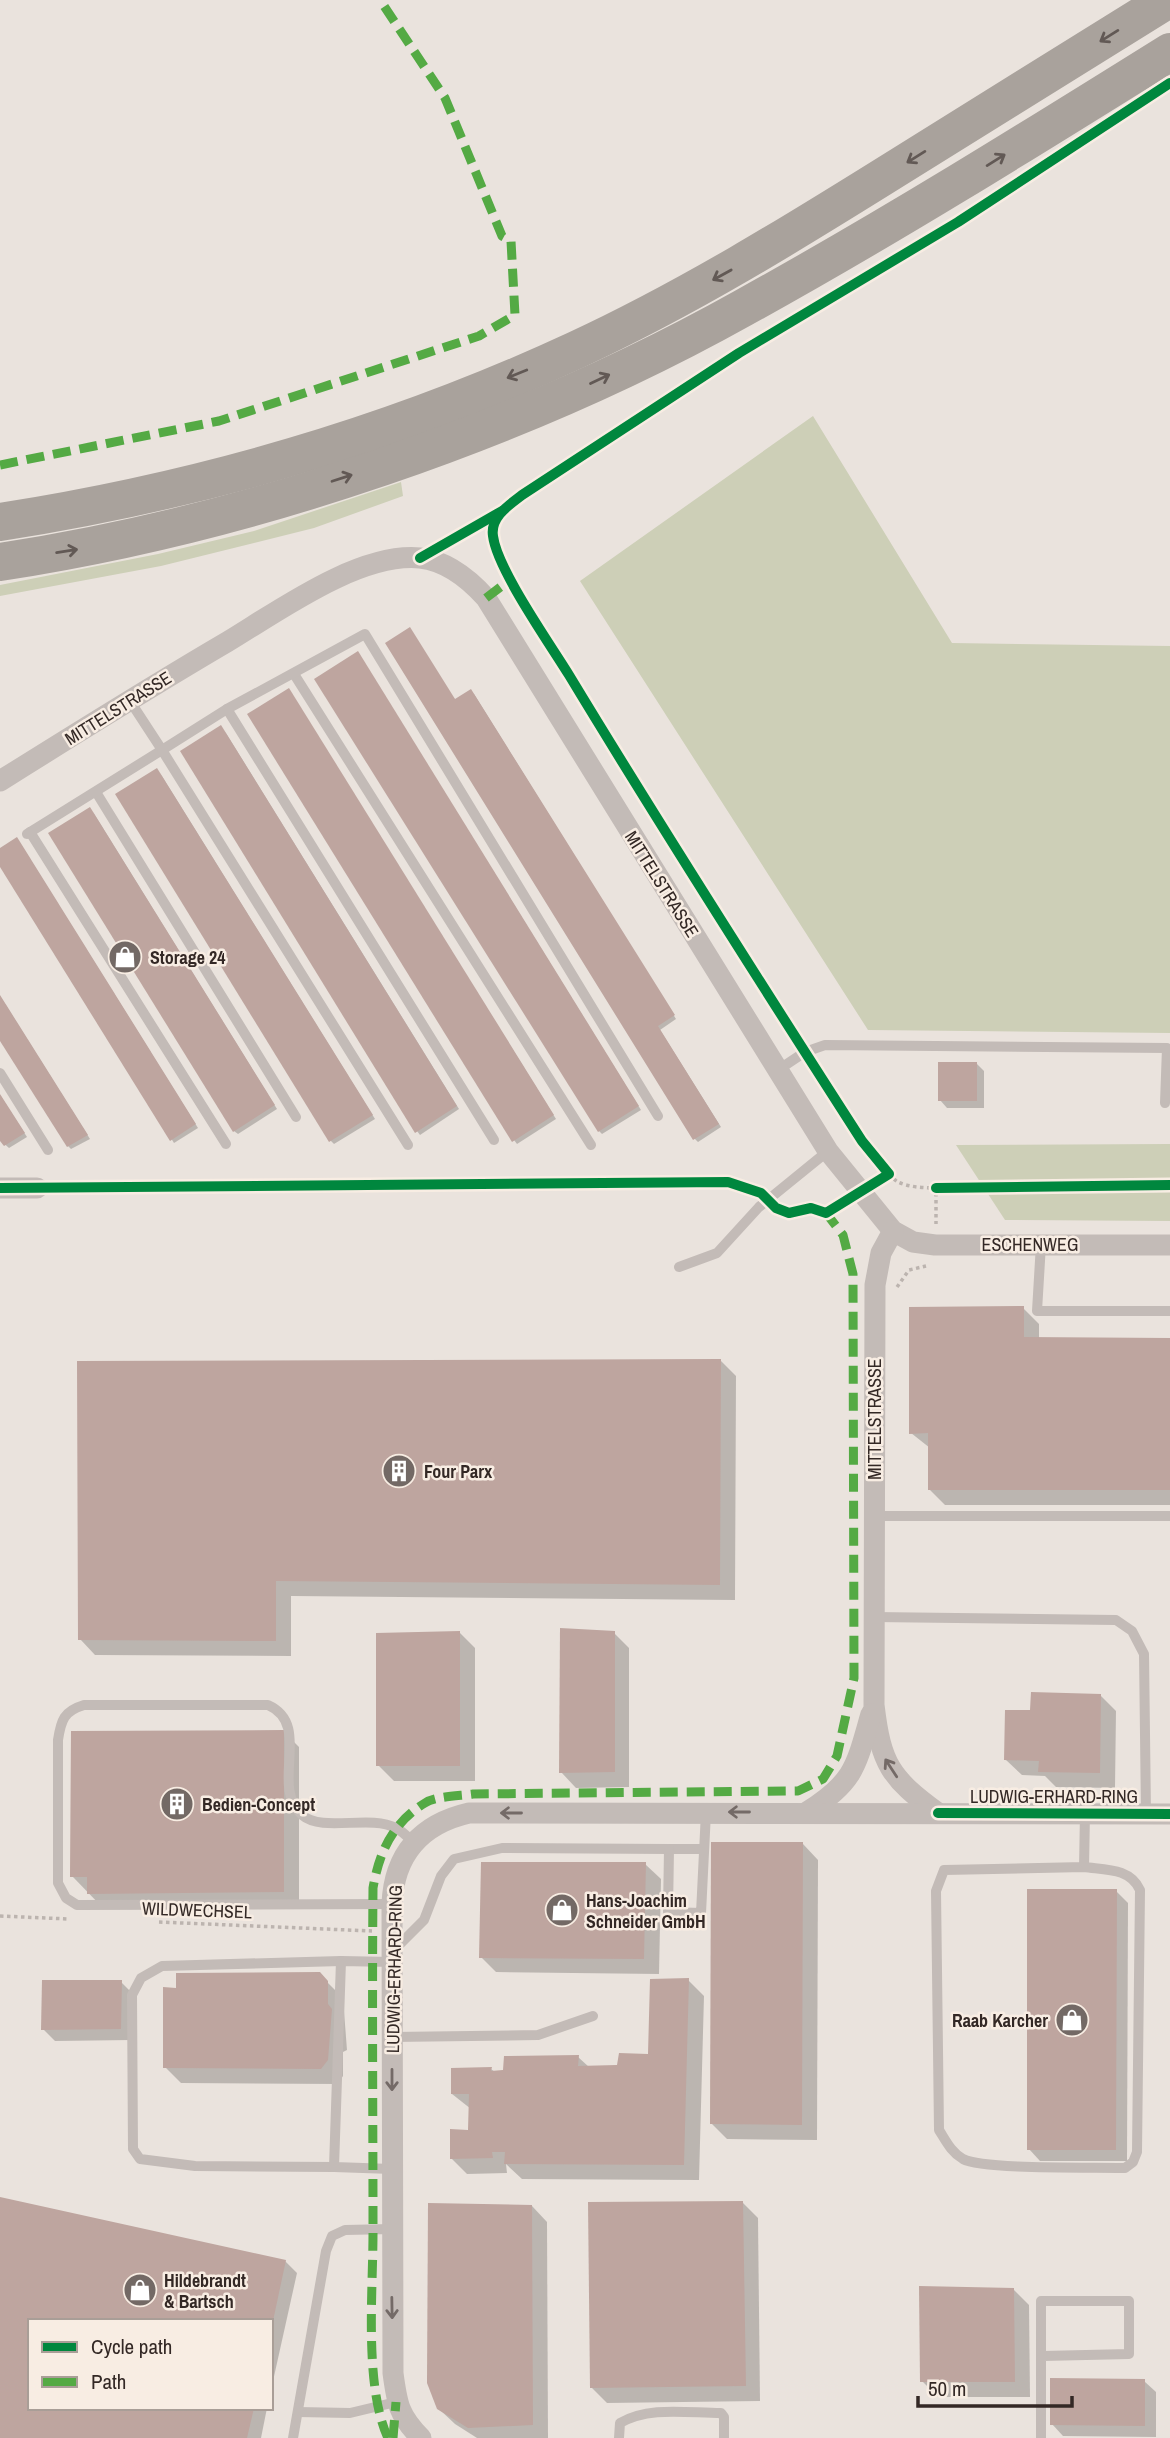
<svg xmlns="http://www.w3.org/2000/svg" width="1170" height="2438" font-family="'Archivo Narrow',sans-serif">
  <rect width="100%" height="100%" fill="#eae3dd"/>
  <g fill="#cdcfb7">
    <polygon points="813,416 952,643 1170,646 1170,1033 868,1030 580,581"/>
    <polygon points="401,482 403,496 314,528 161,566 0,596 0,585 158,554 254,531"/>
    <polygon points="1170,1144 1170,1221 1005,1220 956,1145"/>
  </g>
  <g fill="#0003">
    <polygon points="387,643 456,700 474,694 676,1019 660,1030 721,1127 698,1142 695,1139"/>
    <polygon points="360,656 641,1110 602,1134 599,1131"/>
    <polygon points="291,694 556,1119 517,1144 514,1140"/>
    <polygon points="224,730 459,1109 420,1135 417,1131"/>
    <polygon points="160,773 375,1119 334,1144 331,1141"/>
    <polygon points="93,812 277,1109 238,1134 234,1131"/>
    <polygon points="20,843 198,1128 174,1143 0,864 0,850"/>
    <polygon points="0,996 90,1139 71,1149 68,1146 0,1037"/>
    <polygon points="976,1063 984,1071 984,1108 947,1108 940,1100"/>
    <polygon points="0,1095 27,1137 9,1148 0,1140"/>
    <polygon points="1023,1308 1039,1324 1039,1339 1170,1340 1170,1505 945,1505 929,1489 930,1448 911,1433"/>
    <polygon points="720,1360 736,1376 735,1600 291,1596 291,1656 95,1655 80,1639"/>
    <polygon points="460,1633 475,1648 475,1781 394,1781 378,1765"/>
    <polygon points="614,1633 629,1648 629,1787 576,1788 561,1772"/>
    <polygon points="1100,1695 1116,1711 1115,1788 1056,1787 1045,1776 1022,1775 1006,1760"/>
    <polygon points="283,1731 299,1747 299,1907 104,1909 72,1876"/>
    <polygon points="803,1844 818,1860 817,2140 727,2139 711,2123"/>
    <polygon points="645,1864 661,1879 659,1974 496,1972 481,1957"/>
    <polygon points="1116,1891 1128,1903 1127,2161 1040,2161 1029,2149"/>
    <polygon points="319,1974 343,1998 347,2050 343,2052 343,2076 337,2084 181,2083 165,2067"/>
    <polygon points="688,1980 704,1996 699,2180 522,2179 506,2164 507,2173 467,2174 451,2158 470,2132 471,2109 452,2094 491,2069 495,2072 578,2057 589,2067 619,2067 650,2056"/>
    <polygon points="121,1982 133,1994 132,2040 55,2041 43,2029"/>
    <polygon points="0,2199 285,2261 297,2273 271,2390 271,2321 30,2321 30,2408 267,2408 261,2438 0,2438"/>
    <polygon points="743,2203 758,2218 760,2401 607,2403 591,2387"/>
    <polygon points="532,2206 547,2222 548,2438 477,2438 455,2424 438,2408"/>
    <polygon points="1013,2289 1029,2305 1030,2397 938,2397 922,2381"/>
    <polygon points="1144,2381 1156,2392 1156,2437 1063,2436 1052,2424"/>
  </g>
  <g fill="#bea59f">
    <polygon points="410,627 455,699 471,689 675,1015 658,1026 719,1124 693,1140 385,643"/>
    <polygon points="358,651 639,1106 598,1132 314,679"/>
    <polygon points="289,688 554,1115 512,1142 247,714"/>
    <polygon points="221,725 457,1106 415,1133 180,751"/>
    <polygon points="157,768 373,1115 329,1142 115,794"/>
    <polygon points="90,807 275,1105 233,1132 48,833"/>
    <polygon points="17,837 196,1124 170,1141 0,867 0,848"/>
    <polygon points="0,995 88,1135 67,1147 0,1041"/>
    <rect x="938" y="1062" width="39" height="39"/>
    <polygon points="0,1094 25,1133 4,1146 0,1141"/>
    <polygon points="1024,1306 1024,1337 1170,1338 1170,1490 928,1490 928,1433 909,1434 909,1307"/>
    <polygon points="721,1359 720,1585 276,1581 276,1641 78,1640 77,1361"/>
    <polygon points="560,1628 615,1631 615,1772 559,1773"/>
    <polygon points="460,1631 460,1766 376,1766 376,1633"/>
    <polygon points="1031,1692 1101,1694 1100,1773 1038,1772 1039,1761 1004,1760 1005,1710 1030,1710"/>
    <polygon points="284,1730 284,1892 87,1894 87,1877 70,1877 71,1731"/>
    <polygon points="711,1842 803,1842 802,2125 710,2124"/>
    <polygon points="481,1862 646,1862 644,1959 479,1958"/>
    <polygon points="1027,1889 1117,1889 1116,2150 1027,2150"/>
    <polygon points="320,1972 328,1981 328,2004 332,2009 328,2060 321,2069 163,2068 163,1987 176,1988 176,1973"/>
    <polygon points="689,1978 684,2165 504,2164 505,2152 492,2152 493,2158 450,2159 450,2129 468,2130 469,2094 451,2094 451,2068 492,2067 491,2071 503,2070 504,2056 579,2055 578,2066 617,2065 619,2053 648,2054 650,1979"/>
    <polygon points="42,1980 122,1980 121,2029 41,2030"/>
    <polygon points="0,2197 286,2260 273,2321 30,2321 30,2408 254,2408 247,2438 0,2438"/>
    <polygon points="743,2201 746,2386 590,2388 588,2202"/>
    <polygon points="428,2203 532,2205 533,2425 468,2428 437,2409 427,2383"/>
    <polygon points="919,2286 1014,2288 1015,2382 920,2382"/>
    <polygon points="1050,2378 1145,2379 1145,2426 1050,2425"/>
  </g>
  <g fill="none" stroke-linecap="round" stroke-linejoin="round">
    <g stroke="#bcb4af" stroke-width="3.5" stroke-dasharray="3.5 3.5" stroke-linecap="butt">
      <polyline points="511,579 798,1041"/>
      <path d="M813,1065c16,25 62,104 85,117 10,5 26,6 38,6v36"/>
      <polyline points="897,1287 909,1270 926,1266"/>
      <polyline points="0,1916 68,1919"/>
      <polyline points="159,1922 372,1931"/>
    </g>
    <g stroke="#c3bbb7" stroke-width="10">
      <polyline points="294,674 591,1145"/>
      <polyline points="227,709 494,1140"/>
      <polyline points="96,792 296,1117"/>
      <polyline points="30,832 226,1144"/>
      <polyline points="27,834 162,750 130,701"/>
      <polyline points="778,1070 805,1052 825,1045 1167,1048 1165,1103"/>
      <polyline points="0,1073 48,1150"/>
      <polyline points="408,1145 162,750 227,709 365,634 658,1116"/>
      <polyline points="1041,1244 1037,1311 1170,1311"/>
      <polyline points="679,1267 717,1253 759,1207 828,1151"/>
      <polyline points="875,1516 1170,1516"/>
      <polyline points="874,1617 1116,1620 1132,1631 1144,1654 1146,1814"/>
      <polyline points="704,1849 669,1849 668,1912 701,1913 706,1812"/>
      <path d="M1084,1867c22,3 46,1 56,23l-3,262 -4,10 -8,6c-29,-1 -142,2 -162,-9 -12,-7 -17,-18 -24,-29l-3,-239 8,-21 140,-3 1,-54"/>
      <path d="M392,1904l-315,1 -11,-7 -8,-15v-143c3,-20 6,-29 26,-35h184c45,20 1,81 34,110 21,18 67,-1 94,13 6,3 12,9 17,14"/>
      <polyline points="394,1950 424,1920 441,1876 454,1859 502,1848 669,1849"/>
      <polyline points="392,2037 538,2035 593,2016"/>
      <polyline points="334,2167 195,2166 140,2159 133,2149 132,1995 141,1978 162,1966 341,1961"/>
      <polyline points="392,2169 334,2167 341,1961 392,1962"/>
      <polyline points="298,2412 350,2413 396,2402"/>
      <polyline points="293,2438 326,2251 332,2236 345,2230 392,2229"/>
      <path d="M619,2438l1,-15c29,-17 67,-10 101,-10l3,4v21"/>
      <polyline points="1041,2438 1041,2301 1129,2301 1129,2354 1043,2356"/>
    </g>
    <g stroke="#c3bbb7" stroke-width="21">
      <path d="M0,781c75,-47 150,-94 227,-139 50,-30 132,-90 193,-84 27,3 49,21 66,40l342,553 65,80 20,11 22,3h235"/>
      <polyline points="0,1188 37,1188"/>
      <path d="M893,1231l-12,22 -6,32 -1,420c7,59 16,73 64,108"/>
      <path d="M807,1812c48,-30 49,-46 64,-98"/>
      <path d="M421,2438c-22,-22 -24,-34 -28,-65l-1,-469c2,-50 29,-80 77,-91l701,1"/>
    </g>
    <g stroke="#a9a29c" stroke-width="38">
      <path d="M0,522c199,-31 393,-87 576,-172 112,-52 217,-117 321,-182 90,-56 180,-112 270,-168"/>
      <path d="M0,562c249,-38 523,-131 743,-254 145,-80 286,-168 427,-256"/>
    </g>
    <g stroke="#54aa44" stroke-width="9" stroke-dasharray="18 9" stroke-linecap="butt">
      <polyline points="0,465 219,421 479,336 515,315 511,241 502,236 445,98 380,0"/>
      <polyline points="486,598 511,579 509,575"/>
      <path d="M388,2438c-24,-52 -15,-146 -15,-205 0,-115 -1,-230 0,-345 6,-35 19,-65 52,-85 11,-7 34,-7 48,-9l325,-3 25,-12 14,-23 17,-78 -1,-404 -10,-39 -17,-22 3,-3"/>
      <polyline points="393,2438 396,2402"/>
    </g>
    <defs>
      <g id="cycleway">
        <polyline points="420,558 502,511"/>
        <path d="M0,1188l728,-6 33,11 15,15 13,5 22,-5 15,5 63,-39 -27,-33c-99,-154 -198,-309 -293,-466 -19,-31 -72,-106 -76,-139 -3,-19 16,-31 29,-41l217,-142 219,-131 212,-139"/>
        <polyline points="936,1188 1170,1185"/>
        <polyline points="938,1813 1170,1814"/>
      </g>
    </defs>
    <use href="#cycleway" stroke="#f8ede3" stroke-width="15"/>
    <use href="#cycleway" stroke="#00873e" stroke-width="10"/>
  </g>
  <defs><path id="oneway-shaft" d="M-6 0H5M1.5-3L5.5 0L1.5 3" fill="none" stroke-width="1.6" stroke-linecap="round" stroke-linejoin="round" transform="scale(1.75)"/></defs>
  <g stroke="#625955">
    <use href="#oneway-shaft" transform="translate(1109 36) rotate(148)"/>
    <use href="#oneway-shaft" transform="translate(916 157) rotate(148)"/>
    <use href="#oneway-shaft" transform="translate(996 160) rotate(-32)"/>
    <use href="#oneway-shaft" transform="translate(722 275) rotate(151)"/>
    <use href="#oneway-shaft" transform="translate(517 374) rotate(158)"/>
    <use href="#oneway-shaft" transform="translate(600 379) rotate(-25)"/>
    <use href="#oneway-shaft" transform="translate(342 478) rotate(-18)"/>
    <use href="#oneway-shaft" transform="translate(67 551) rotate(-9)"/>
  </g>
  <g stroke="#746a67">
    <use href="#oneway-shaft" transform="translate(891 1768) rotate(-123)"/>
    <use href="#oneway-shaft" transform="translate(739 1812) rotate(-180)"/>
    <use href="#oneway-shaft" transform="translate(511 1813) rotate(180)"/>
    <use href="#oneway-shaft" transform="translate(392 2080) rotate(90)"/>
    <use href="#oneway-shaft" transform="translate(392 2308) rotate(89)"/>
  </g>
  <defs>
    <symbol id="shop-disc" viewBox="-11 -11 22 22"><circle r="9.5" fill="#736965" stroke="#f8ede3"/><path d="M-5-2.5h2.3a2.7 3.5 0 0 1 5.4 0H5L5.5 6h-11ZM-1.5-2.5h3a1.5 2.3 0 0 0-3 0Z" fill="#fff"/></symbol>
    <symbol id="building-disc" viewBox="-11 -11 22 22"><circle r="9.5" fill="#736965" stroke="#f8ede3"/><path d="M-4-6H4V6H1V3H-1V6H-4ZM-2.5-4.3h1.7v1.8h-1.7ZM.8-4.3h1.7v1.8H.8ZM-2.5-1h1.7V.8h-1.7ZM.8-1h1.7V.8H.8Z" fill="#fff"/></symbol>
  </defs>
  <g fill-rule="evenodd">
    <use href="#shop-disc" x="106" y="938" width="38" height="38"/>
    <use href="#building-disc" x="380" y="1452" width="38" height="38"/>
    <use href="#building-disc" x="158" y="1785" width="38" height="38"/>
    <use href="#shop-disc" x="543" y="1891" width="38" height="38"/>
    <use href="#shop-disc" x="1053" y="2001" width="38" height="38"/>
    <use href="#shop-disc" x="121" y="2271" width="38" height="38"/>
  </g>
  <g text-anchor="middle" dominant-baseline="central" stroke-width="5" stroke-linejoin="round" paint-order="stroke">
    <g font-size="18" fill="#332825" stroke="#f8ede3">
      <text transform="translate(118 708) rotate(-32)">MITTELSTRASSE</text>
      <text transform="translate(662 884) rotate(58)">MITTELSTRASSE</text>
      <text x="1030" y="1244">ESCHENWEG</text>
      <text transform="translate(874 1419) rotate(-90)">MITTELSTRASSE</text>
      <text x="1054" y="1796">LUDWIG-ERHARD-RING</text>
      <text transform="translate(197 1910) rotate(2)">WILDWECHSEL</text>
      <text transform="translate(394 1969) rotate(-89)">LUDWIG-ERHARD-RING</text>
    </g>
    <g font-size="18" font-weight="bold" fill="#332825" stroke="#f8ede3" text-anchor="start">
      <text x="150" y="957">Storage 24</text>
      <text x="424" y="1471">Four Parx</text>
      <text x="202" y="1804">Bedien-Concept</text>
      <text x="586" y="1900">Hans-Joachim<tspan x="586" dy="21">Schneider GmbH</tspan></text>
      <text x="1048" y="2020" text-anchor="end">Raab Karcher</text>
      <text x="164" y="2280">Hildebrandt<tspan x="164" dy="21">&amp; Bartsch</tspan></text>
    </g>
  </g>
  <rect x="28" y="2319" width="245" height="91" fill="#f8ede3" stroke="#a99e97" stroke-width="2"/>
  <rect x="42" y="2342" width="35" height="10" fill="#00873e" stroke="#a99e97" stroke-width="2"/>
  <text x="91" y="2354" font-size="21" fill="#332825">Cycle path</text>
  <rect x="42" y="2377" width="35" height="10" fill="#54aa44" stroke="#a99e97" stroke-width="2"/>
  <text x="91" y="2389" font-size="21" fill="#332825">Path</text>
  <path d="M918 2396v10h154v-10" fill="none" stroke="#332825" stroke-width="3.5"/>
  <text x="928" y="2396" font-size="21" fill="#332825" stroke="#f8ede3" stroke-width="5" paint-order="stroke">50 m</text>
</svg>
